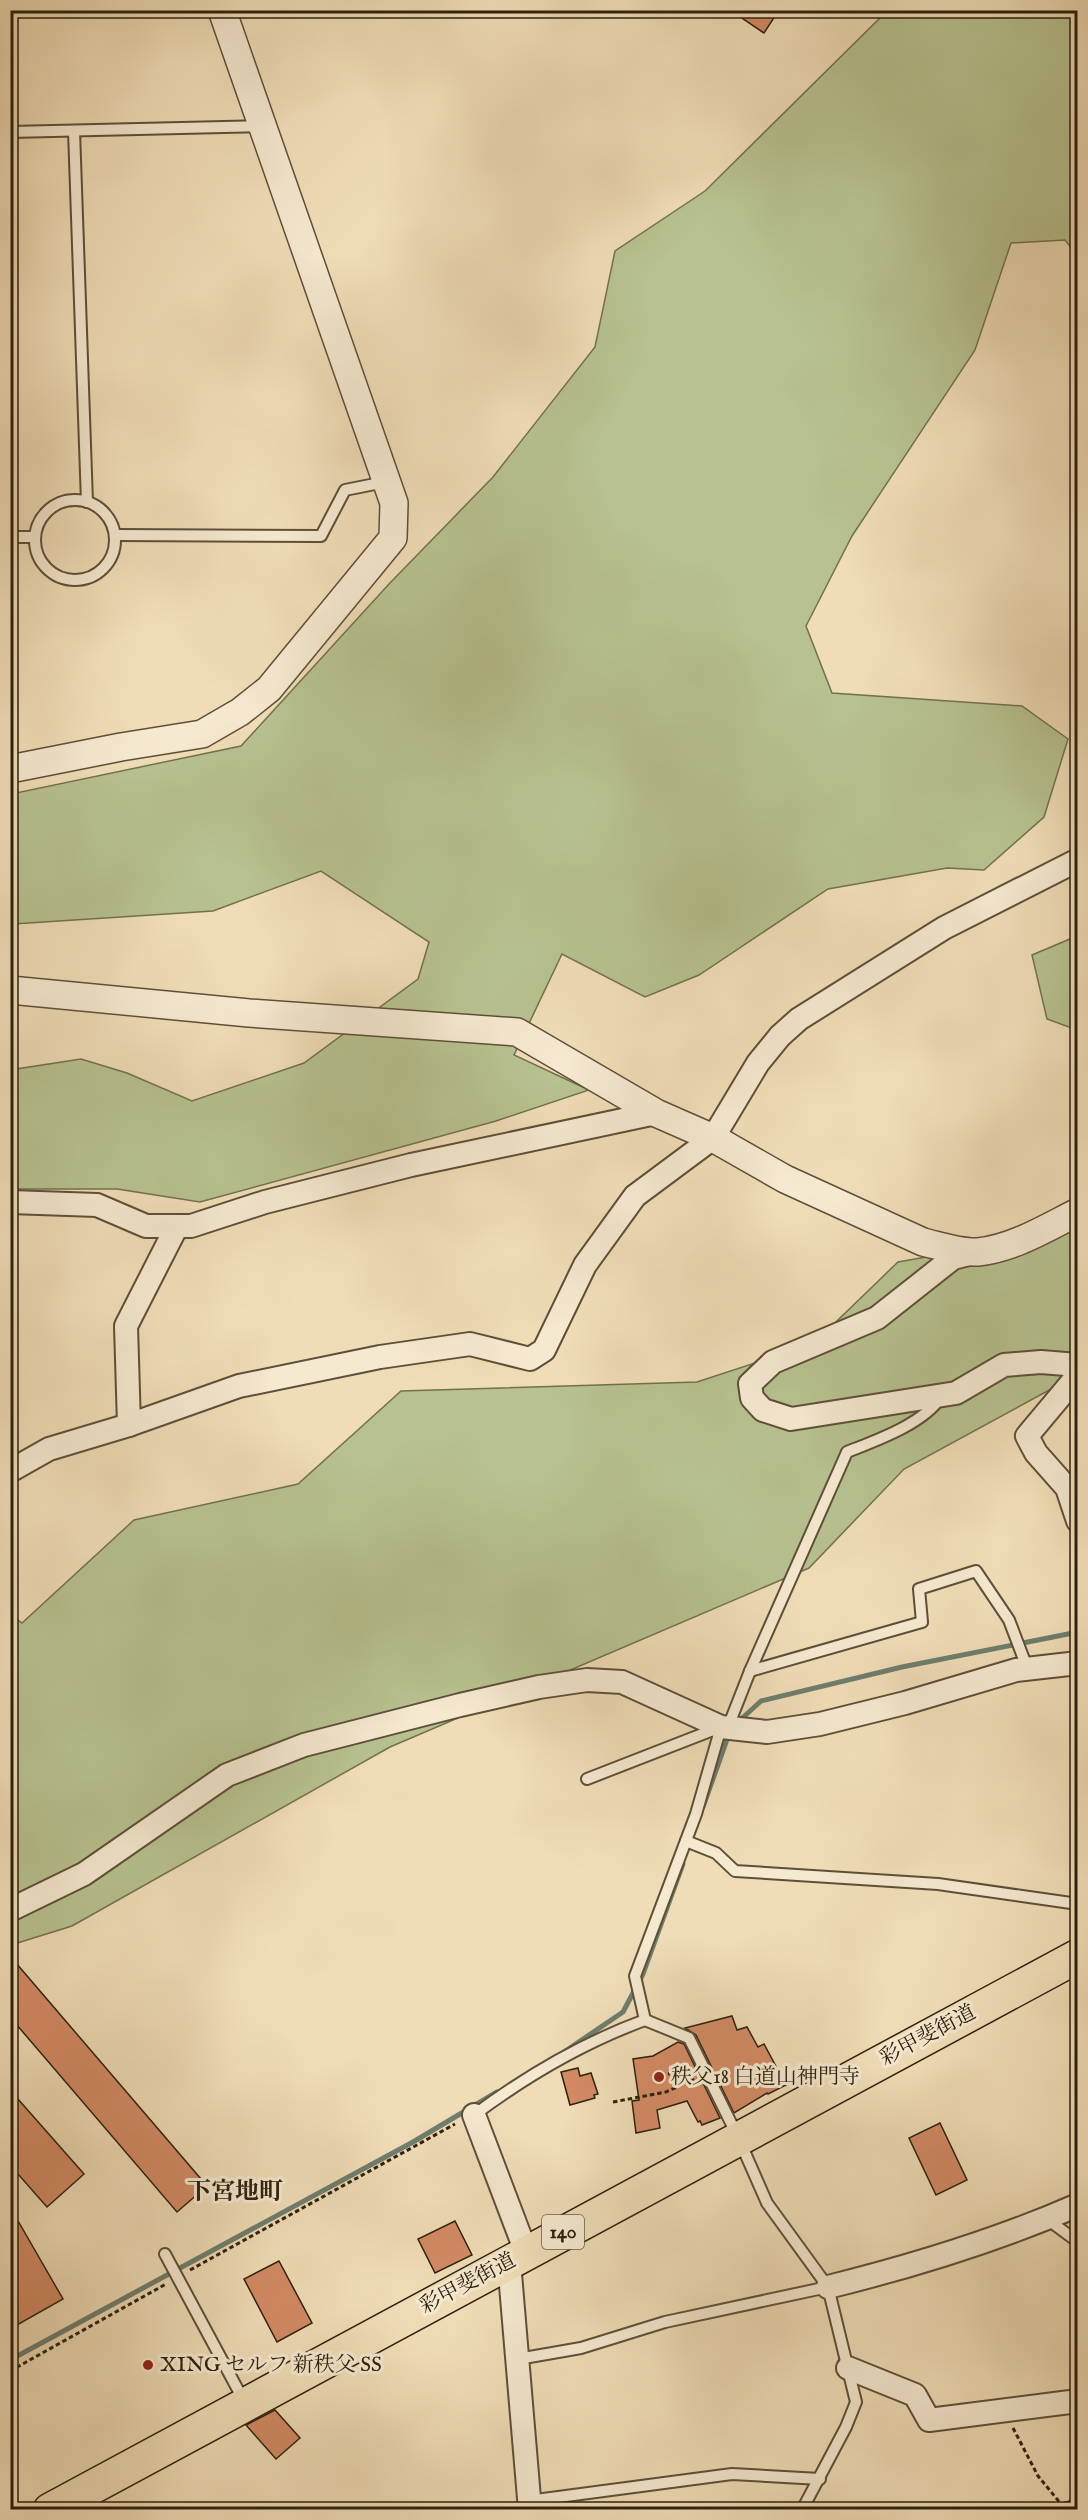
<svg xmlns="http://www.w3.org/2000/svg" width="1088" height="2520" font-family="'IM FELL English','Noto Serif JP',serif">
  <rect width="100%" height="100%" fill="#f0ddb7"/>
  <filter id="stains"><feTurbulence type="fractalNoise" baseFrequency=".00333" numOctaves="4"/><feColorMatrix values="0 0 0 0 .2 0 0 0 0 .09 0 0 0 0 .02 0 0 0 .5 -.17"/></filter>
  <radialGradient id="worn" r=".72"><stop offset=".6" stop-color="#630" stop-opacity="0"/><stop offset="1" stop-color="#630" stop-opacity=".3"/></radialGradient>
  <g fill="#b7c290" stroke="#72714f" stroke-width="1.5">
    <polygon points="887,11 1077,11 1077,255 1065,240 1011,243 975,350 852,536 806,626 832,693 1022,706 1068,739 1044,817 984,870 947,868 828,889 699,975 645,997 562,954 514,1055 589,1090 496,1121 200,1202 117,1189 11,1189 10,1070 81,1059 127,1073 192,1101 304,1063 418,979 429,942 321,871 213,911 13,924 10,919 11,794 241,746 389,584 493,477 595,347 615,251 705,191"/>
    <polygon points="1077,936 1077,1030 1047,1019 1032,955"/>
    <polygon points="1077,1222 1077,1375 904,1469 809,1568 390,1747 72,1926 11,1945 10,1614 22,1623 134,1520 298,1484 401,1391 697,1382 813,1344 898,1262 1033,1238"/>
  </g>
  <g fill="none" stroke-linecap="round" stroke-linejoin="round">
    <g stroke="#6e7e6f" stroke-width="5">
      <polyline points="738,1722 761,1701 902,1667 1078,1632"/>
      <polyline points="703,1807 729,1734"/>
      <polyline points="564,2052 623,2012 643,1974 683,1864"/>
      <polyline points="10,2360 413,2142 497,2092"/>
    </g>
  </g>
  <g fill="#d38b65" stroke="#2d200e" stroke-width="1.5">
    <polygon points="730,10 779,10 764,33"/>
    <polygon points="10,1956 207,2186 177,2212 10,2017"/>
    <polygon points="732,2016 737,2030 747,2027 758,2047 764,2044 786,2085 768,2094 767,2093 734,2113 696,2035 685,2028"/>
    <polygon points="678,2042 684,2044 720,2118 702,2125 700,2121 698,2122 687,2101 657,2110 660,2128 636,2133 632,2101 639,2100 633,2059 653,2056"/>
    <polygon points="578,2068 580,2076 591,2073 598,2094 594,2095 595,2098 570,2105 561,2072"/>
    <polygon points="10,2090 84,2174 47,2207 10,2165"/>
    <polygon points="940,2123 967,2180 936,2195 909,2138"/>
    <polygon points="10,2207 63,2299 10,2329"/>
    <polygon points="455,2221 472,2255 435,2273 418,2239"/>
    <polygon points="279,2261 312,2323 277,2342 244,2279"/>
    <polygon points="275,2410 300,2438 276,2459 246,2425"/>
  </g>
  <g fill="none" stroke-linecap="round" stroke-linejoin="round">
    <defs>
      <g id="service">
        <polyline points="74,131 87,502"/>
        <polyline points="10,132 262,126"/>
        <circle cx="75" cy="540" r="40"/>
        <polyline points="116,535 321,536 345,490 385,482"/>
        <polyline points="10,537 35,537"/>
        <polyline points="750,1671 922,1622 919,1589 976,1571 1009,1620 1028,1670"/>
        <path d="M728,1727l22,-56 97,-219c30,-12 76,-28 94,-55"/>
        <polyline points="587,1779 718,1728"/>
        <polyline points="686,1841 716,1853 735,1871 938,1884 1078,1904"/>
        <polyline points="645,2020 689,2038 738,2137 767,2203 828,2287 856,2402 846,2427 802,2510"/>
        <path d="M474,2115c51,-38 111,-73 171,-95l-10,-44 61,-162 25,-87"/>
        <polyline points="1047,2219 1078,2242"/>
        <polyline points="165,2254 244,2401"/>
        <polyline points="518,2359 581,2348 665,2322 828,2287"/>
        <polyline points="528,2501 732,2474 820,2479"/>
      </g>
      <g id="minor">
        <polyline points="10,1202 97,1205 146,1226 191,1226 265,1202 411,1165 656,1113"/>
        <polyline points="977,1252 953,1258 877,1318 773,1362 750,1384 752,1398 763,1410 791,1419 956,1393 1004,1365 1041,1362 1078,1365"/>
        <polyline points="1078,1375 1027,1436 1036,1453 1067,1488 1078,1521"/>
        <polyline points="129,1425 126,1326 177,1226"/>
        <polyline points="10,1471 49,1449 129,1425 239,1386 380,1357 470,1344 530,1359 544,1350 585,1265 635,1196 713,1138 758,1063 780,1036 799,1019 944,928 1078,860"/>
        <polyline points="10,1910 84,1874 227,1775 304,1745 460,1705 539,1687 587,1680 622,1682 721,1727 767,1732 820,1724 905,1703 1016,1670 1078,1663"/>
        <polyline points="474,2115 526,2252"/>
        <polyline points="509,2262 530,2510"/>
        <path d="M828,2287c85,-21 170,-47 250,-82"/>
        <polyline points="848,2368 915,2395 929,2420 1078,2401"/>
      </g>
      <g id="tertiary">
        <polyline points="10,769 121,747 202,734 240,712 269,689 393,538 394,503 222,10"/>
        <path d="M10,990l239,23 268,19 139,81 57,25 72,41 138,63c17,4 37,11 55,10 36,-4 68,-24 100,-40"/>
      </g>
      <polyline id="trunk" points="50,2510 1078,1956"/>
    </defs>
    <use href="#service" stroke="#5e4f38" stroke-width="14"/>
    <use href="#minor" stroke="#5e4f38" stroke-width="26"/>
    <use href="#tertiary" stroke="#5e4f38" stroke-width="30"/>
    <use href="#trunk" stroke="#2d200e" stroke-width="36"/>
    <g stroke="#2d200e" stroke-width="3" stroke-dasharray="4.5 3" stroke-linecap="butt">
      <polyline points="684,2065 690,2081"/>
      <polyline points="668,2074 686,2070"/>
      <polyline points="613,2102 666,2092 694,2079"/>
      <polyline points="190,2270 455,2124"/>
      <polyline points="10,2371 166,2284"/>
      <polyline points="1013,2428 1038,2476 1066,2510"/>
    </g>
    <use href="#service" stroke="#f5e9d0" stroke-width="10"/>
    <use href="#minor" stroke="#f5e9d0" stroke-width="22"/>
    <use href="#tertiary" stroke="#f5e9d0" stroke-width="27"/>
    <use href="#trunk" stroke="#f0ddb7" stroke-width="33"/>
    <defs>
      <polyline id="rail" points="1050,2510 1078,2501"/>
    </defs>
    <use href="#rail" stroke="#2d200e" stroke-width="7"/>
    <use href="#rail" stroke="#f5e9d0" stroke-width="4.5" stroke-dasharray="14" stroke-linecap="butt"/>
  </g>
  <g fill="#8f2418" stroke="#f5e9d0" stroke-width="2">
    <circle cx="659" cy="2077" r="6"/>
    <circle cx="148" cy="2365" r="6"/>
  </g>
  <g text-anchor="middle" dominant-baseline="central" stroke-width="6" stroke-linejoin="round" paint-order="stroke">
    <rect fill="#f5e9d0" stroke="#695c48" stroke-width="1.5" x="542" y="2215" width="42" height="34" rx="4.5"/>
    <g font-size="20" font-weight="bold" fill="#2d200e">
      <text x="563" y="2232">140</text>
    </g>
    <g font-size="21" fill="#2d200e" stroke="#f5e9d0">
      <text transform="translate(928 2036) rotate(-28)">彩甲斐街道</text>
      <text transform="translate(468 2284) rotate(-28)">彩甲斐街道</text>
    </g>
    <g font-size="21" fill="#2d200e" stroke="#f5e9d0" text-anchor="start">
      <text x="671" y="2077">秩父18 白道山神門寺</text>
      <text x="160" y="2365">XING セルフ 新秩父 SS</text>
    </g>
    <g font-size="24" font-weight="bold" fill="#2d200e" stroke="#f5e9d0">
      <text x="235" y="2192">下宮地町</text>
    </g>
  </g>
  <rect width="1088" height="2520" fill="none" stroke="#f0ddb7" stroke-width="36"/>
  <rect x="12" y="12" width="1064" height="2496" fill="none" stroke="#2d200e" stroke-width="3"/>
  <rect x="18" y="18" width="1052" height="2484" fill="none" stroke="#2d200e" stroke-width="1.5"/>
  <rect width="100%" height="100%" filter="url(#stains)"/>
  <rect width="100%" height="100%" fill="url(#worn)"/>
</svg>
